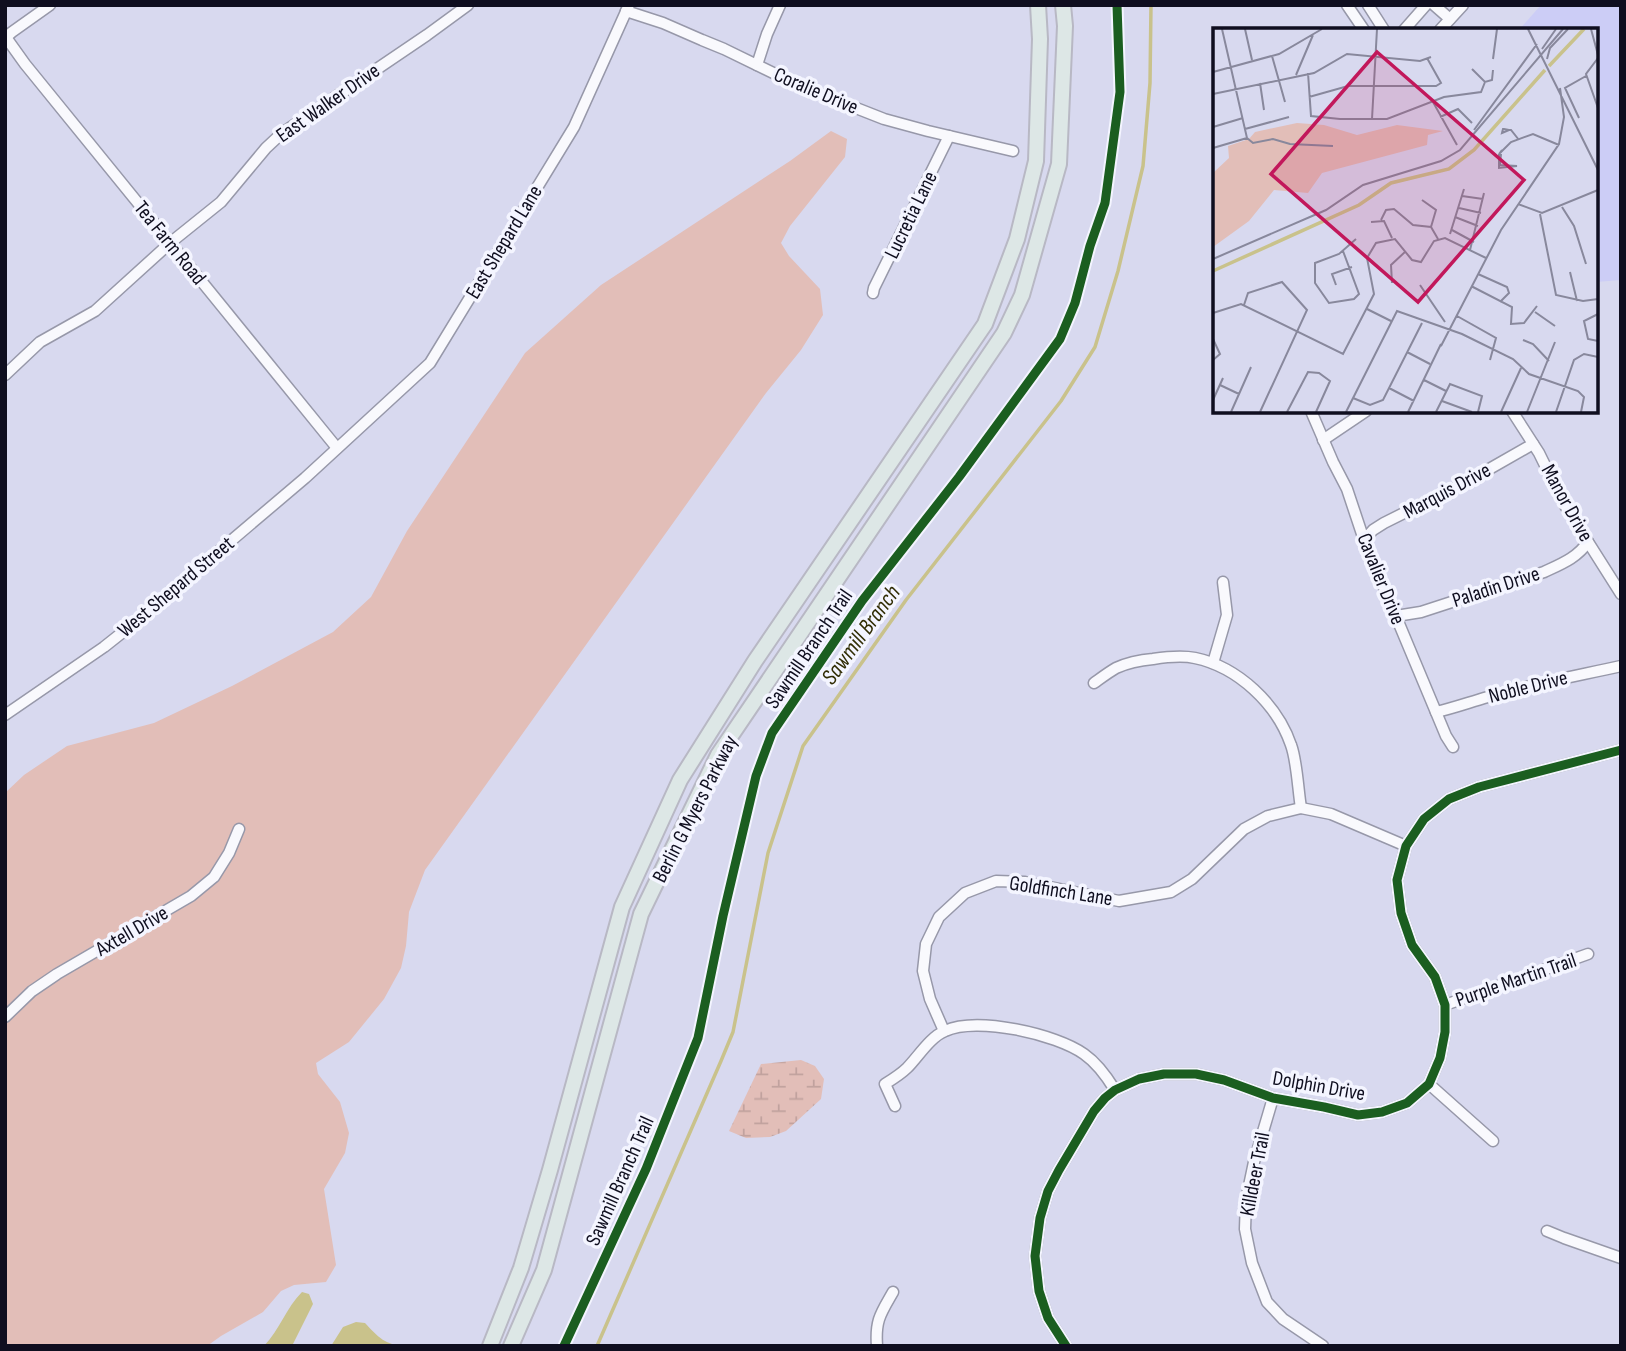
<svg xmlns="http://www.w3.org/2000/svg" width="1626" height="1351" font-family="'Sofia Sans Condensed',sans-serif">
  <defs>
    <pattern id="wetland-marsh" width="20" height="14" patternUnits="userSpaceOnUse" patternTransform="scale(1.75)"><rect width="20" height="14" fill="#e2beb8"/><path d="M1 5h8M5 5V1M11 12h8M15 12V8" fill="none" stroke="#c1a29e"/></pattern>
  </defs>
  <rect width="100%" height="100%" fill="#d8d9ef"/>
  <polygon fill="#cccdf6" points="1541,5 1621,5 1621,280 1596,282 1596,30 1519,30"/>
  <polygon fill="#e2beb8" points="831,131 847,139 845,157 790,226 781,243 789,256 820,289 823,315 801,350 766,393 425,870 409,912 406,946 401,968 384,999 349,1042 316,1063 318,1074 340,1102 349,1133 345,1153 324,1189 336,1265 326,1282 294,1285 281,1291 263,1312 221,1336 207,1346 5,1346 5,793 24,775 67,746 154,723 232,686 333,632 371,597 407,531 525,353 601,285 790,161"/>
  <polygon fill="url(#wetland-marsh)" points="801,1060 815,1066 824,1079 821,1099 786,1131 770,1137 746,1138 729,1131 761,1064"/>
  <g fill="#c9c28b">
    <path d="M302,1292l7,2 4,10 -21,42h-28c16,-17 22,-38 38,-54z"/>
    <path d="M356,1322l9,1c13,14 20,22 40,23h-74l12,-19z"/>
  </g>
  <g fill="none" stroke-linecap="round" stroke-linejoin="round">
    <polyline stroke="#c9c28b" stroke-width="3.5" points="597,1346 721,1061 733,1032 768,853 803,746 906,600 1061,401 1095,347 1118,271 1143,166 1150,83 1151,5"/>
    <defs>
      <g id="minor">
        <polyline points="1347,5 1364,30"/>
        <polyline points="1368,5 1384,30"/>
        <polyline points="1434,5 1450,19"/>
        <polyline points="626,11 663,23 702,40 724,49 800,86 884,119 928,131 1013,151"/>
        <polyline points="1404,30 1426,5"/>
        <polyline points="1440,30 1463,5"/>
        <polyline points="5,36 25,64 337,448"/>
        <polyline points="5,38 12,32 50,5"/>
        <polyline points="757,65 767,34 780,5"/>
        <polyline points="873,293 874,288 949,136"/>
        <polyline points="5,375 40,342 95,311 170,243 221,202 266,148 281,134 427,35 468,5"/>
        <polyline points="1311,411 1333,462 1347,489 1364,540 1446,736 1453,747"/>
        <polyline points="1512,411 1539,453 1564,504 1621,594"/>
        <polyline points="1323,440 1366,411"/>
        <polyline points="1364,540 1373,530 1384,523 1470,480 1533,444"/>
        <path d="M1396,616l25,-4 123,-40c17,-8 33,-14 44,-30"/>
        <polyline points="1213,663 1227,615 1223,582"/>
        <path d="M1094,683c7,-5 15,-11 22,-15 11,-5 25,-8 37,-9 13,-2 28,-4 42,-1 43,9 82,46 96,87 6,16 7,45 10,63"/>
        <path d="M1436,712c18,-4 34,-10 52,-15 44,-13 88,-21 133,-31"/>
        <polyline points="5,715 104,647 133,624 305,478 430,363 574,127 629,5"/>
        <polyline points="1445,1005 1588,954"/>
        <polyline points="5,1017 32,991 57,974 191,896 214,877 229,853 239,829"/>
        <polyline points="944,1031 930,999 923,971 926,944 939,917 965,893 996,881 1025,882 1119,901 1171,892 1192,879 1244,829 1268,816 1301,808 1331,814 1406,846"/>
        <polyline points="1429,1084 1493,1141"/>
        <polyline points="1273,1098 1254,1162 1246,1200 1245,1229 1252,1263 1267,1302 1283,1319 1323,1346"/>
        <path d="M895,1106l-10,-22c8,-5 16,-10 22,-16 11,-11 23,-31 38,-37 32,-15 111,3 139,23 13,9 23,23 31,36"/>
        <polyline points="1547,1231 1564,1238 1621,1258"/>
        <path d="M877,1346c-2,-26 4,-33 16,-54"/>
        <polyline points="1066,1346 1048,1318 1039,1291 1035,1256 1040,1218 1048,1191 1059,1170 1094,1111 1105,1098 1115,1090 1139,1079 1164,1074 1196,1074 1224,1080 1273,1098 1324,1107 1358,1115 1382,1112 1407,1103 1429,1084 1440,1058 1445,1032 1445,1005 1435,977 1412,945 1401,913 1397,880 1406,846 1424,819 1449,799 1479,787 1621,750"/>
      </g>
      <g id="primary">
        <polyline points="490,1346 521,1268 550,1170 622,907 680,780 755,661 985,324 1017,239 1036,161 1040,39 1038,5"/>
        <polyline points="511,1346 544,1270 641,914 718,755 1004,333 1022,295 1059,164 1065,26 1063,5"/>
      </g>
    </defs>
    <use href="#minor" stroke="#9798a9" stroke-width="13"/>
    <use href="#primary" stroke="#b8b8c4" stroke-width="18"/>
    <use href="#minor" stroke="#f9f9fd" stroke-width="10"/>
    <use href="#primary" stroke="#dde7e6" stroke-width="14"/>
    <defs>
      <g id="cycleway">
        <polyline points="564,1346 646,1169 698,1038 723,916 756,776 772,733 862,601 959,477 1060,339 1075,303 1090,246 1105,203 1120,92 1117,5"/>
        <polyline points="1066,1346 1048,1318 1039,1291 1035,1256 1040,1218 1048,1191 1059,1170 1094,1111 1105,1098 1115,1090 1139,1079 1164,1074 1196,1074 1224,1080 1273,1098 1324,1107 1358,1115 1382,1112 1407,1103 1429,1084 1440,1058 1445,1032 1445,1005 1435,977 1412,945 1401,913 1397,880 1406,846 1424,819 1449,799 1479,787 1621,750"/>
      </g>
    </defs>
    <use href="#cycleway" stroke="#f4f5ff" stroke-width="13"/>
    <use href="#cycleway" stroke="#1b5e20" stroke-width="9"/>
  </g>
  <g text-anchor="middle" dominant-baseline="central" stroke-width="7" stroke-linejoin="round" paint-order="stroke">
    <g font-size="21" fill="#0f0e1f" stroke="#f4f5ff">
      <text transform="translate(816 91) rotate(23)">Coralie Drive</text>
      <text transform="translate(328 103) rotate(-35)">East Walker Drive</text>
      <text transform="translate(911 215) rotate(-64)">Lucretia Lane</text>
      <text transform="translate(504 242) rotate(-59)">East Shepard Lane</text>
      <text transform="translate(170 243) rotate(51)">Tea Farm Road</text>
      <text transform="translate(1447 491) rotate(-28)">Marquis Drive</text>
      <text transform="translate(1567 503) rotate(61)">Manor Drive</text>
      <text transform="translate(1381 579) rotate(68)">Cavalier Drive</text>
      <text transform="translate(176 587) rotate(-40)">West Shepard Street</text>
      <text transform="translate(1496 587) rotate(-18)">Paladin Drive</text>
      <text transform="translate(809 649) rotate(-56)">Sawmill Branch Trail</text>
      <text transform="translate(1528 687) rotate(-14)">Noble Drive</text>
      <text transform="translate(695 809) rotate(-63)">Berlin G Myers Parkway</text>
      <text transform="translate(1061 891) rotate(9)">Goldfinch Lane</text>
      <text transform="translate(132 931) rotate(-30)">Axtell Drive</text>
      <text transform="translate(1516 980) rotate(-19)">Purple Martin Trail</text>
      <text transform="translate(1319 1086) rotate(10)">Dolphin Drive</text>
      <text transform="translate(1255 1174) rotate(-79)">Killdeer Trail</text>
      <text transform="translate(620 1181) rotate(-66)">Sawmill Branch Trail</text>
    </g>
    <g font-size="23" font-style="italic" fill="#312d05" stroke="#f4f5ff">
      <text transform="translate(861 635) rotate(-54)">Sawmill Branch</text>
    </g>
  </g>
  <g transform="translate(1213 28)">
    <rect width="385" height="385" fill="#d8d9ef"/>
    <path d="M84,95l27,2 33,10 40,-10 46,6 -15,4 -1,10 -105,28 -14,20 -34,-3 -25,31 -36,26v-74l16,-15 -1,-12 21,-7 6,-7z" fill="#e2beb8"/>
    <path fill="none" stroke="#c9c28b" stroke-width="3.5" d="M336,38l35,-37M0,243l146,-66 32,-22 58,-14 25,-19 71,-80"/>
    <path fill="none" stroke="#88889c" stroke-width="2" d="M32,1l7,31M315,1l70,141M378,1l7,26M329,21l14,-20M59,28l13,46M385,30l-12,16 12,34M280,31l4,-30M334,31l3,-11 18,-19M259,41l13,13 7,-2 1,-10M0,44l66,-18 43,-25M95,45l3,43 29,3h47l57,-22 37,-5 4,-10M83,47l17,-40M47,55l4,27M0,66l101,-21 33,-19 73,7 11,-4M96,69l39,-11h88l5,-3 -14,-25M220,74l24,43M227,89l18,-8 14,14M366,90l-14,-30 21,-12M159,91l5,-90M0,99l30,-9M32,101l44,-12M261,102l63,-86M296,102l-7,3 1,-4h1l5,1h2l8,10M34,110l6,5 20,-4 17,5 43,2M0,120l34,-10 -25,-109M289,122l-3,4 12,-12 22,-8 26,11M286,126v14l18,-2 -17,-1 1,-11M249,168l21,3M209,172l14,10 -5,17M305,176l24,9 56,-23M349,179l12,19 12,38M246,180l22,5M327,186l16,81 27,6 15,-2M242,189l23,9M168,192l5,-10 8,-1 19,16 18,2 7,12M158,194l13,-1 8,17M239,202l22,12M237,206l14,-45M257,222l14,-57M130,223l16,43 -5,5 -25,4 -14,-20v-20l24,-9 17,-15M0,231l113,-49 37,-25 78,-24 19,-11 103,-121M357,244l7,29M265,246l29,13 2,6 -9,9M179,255l-1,-18 15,-14M123,257l-4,-11 20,-7M207,257l25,37M258,258l41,21 -1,17 13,-1 13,-17M385,271v-24M31,277l4,-12 34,-11 25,28 -47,102M154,281l24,12M322,284l20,14M0,285l28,-9 102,50 31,-60 -7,-36 9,-15 19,-4 17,21 9,2 13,-21 11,-3 41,20M385,286l-14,7 4,18 10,2M244,288l39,22 -6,22M0,311l7,15 -7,6M310,312l10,4 16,17M228,318l60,-116 58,-86 5,-27 -4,-29M194,324l23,12M211,352l22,11M7,357l19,9M176,360l25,13M140,370l17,7 13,-5 39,-77M0,372l10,-22M229,373l30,11M18,384l20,-45M74,384l21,-40 11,1 11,8 -14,31M133,384l51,-101 65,23 51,25 16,15 49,17 6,6 -3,15M195,384l33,-68M223,384l14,-28 32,12 -4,16M288,384l20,-44M314,384l28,-70M343,384l18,-52 10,-6 14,3"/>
    <path fill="#c2185b" fill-opacity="0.15" stroke="#c2185b" stroke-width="3.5" d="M164,24l147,128 -106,122 -147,-128z"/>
    <rect width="385" height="385" fill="none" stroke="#0f0e1f" stroke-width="3.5"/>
  </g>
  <rect width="1626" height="1351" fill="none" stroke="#0f0e1f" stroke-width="14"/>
</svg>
